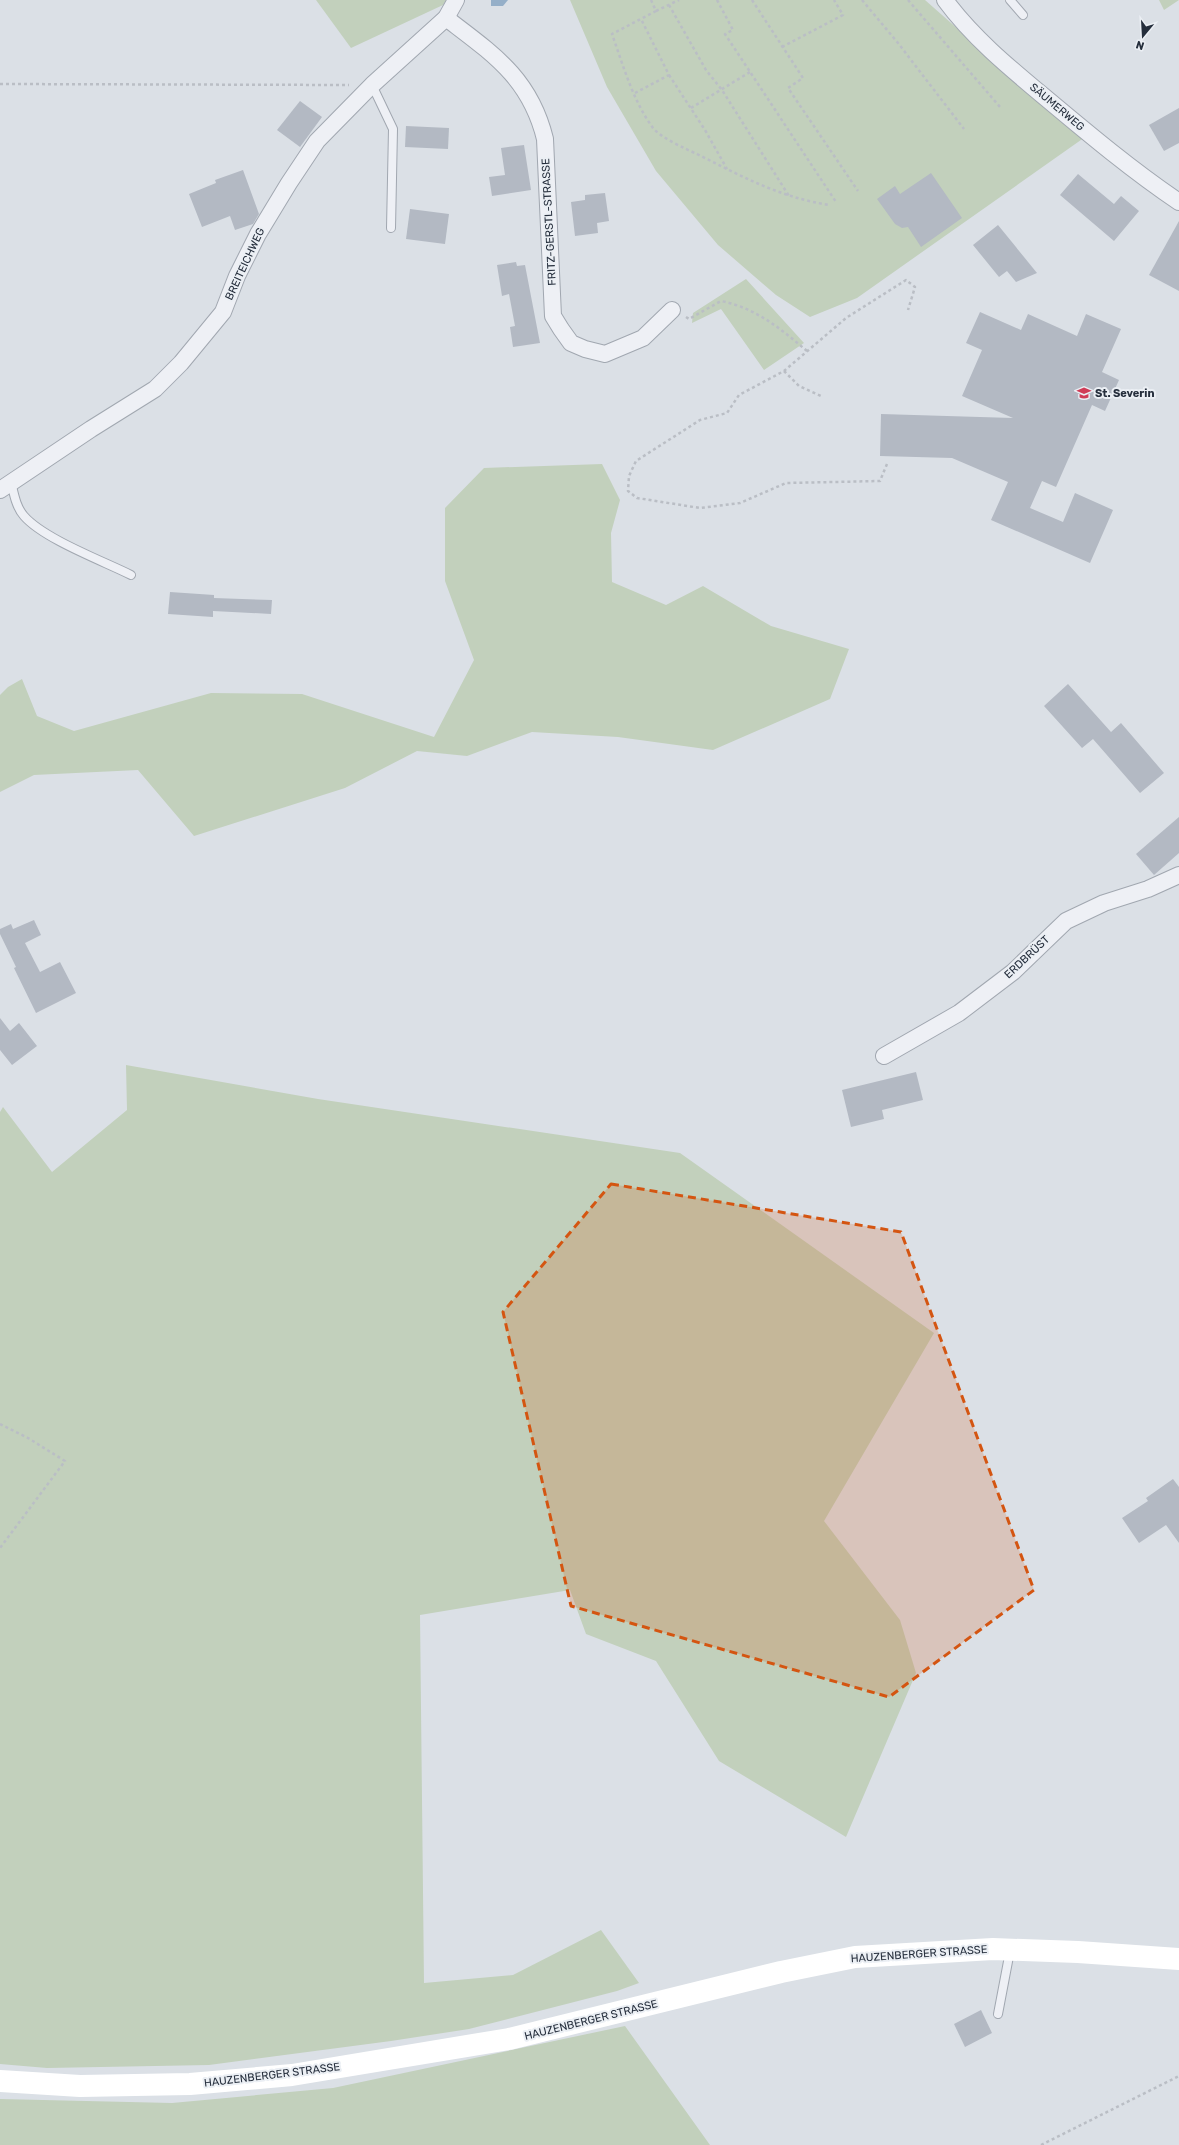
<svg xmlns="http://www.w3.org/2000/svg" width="1179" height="2145" font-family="Rubik,sans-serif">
  <rect width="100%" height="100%" fill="#dbe0e6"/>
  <g fill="#c2d0bc">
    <polygon points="316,0 446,0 443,5 351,48"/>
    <polygon points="570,0 925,0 1019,83 1088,135 857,298 810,317 776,295 718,245 656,171 607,87"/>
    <polygon points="1159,0 1179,0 1164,10"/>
    <polygon points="746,279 804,343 764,370 721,309 692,323 693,313"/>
    <polygon points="602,464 620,500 611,533 612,582 666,605 703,586 771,626 849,649 830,699 713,750 618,737 532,732 467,756 417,751 345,788 194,836 138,770 34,775 0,792 0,695 8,687 22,679 37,716 74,731 211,693 302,694 434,737 474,660 445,581 445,508 484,468"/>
    <polygon points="126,1065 318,1099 680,1153 934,1333 824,1521 900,1620 916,1673 846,1837 719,1761 656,1661 586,1634 570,1590 420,1615 424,1983 513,1975 601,1930 639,1983 617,1991 469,2029 391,2041 209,2065 47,2068 0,2064 0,1112 3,1107 52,1172 127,1110"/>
    <polygon points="625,2026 710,2145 0,2145 0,2099 172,2103 333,2088"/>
  </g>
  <polygon fill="#95afc8" points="491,0 508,0 503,6 491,6"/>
  <g fill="#b3b9c3">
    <polygon points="300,101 322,117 300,147 277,130"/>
    <polygon points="1179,108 1179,143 1164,151 1149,125"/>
    <polygon points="406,126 449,128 448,149 405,147"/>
    <polygon points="524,145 531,190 492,196 489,177 505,175 501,148"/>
    <polygon points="243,170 259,214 253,224 235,230 230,216 202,227 189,194 216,183 215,180"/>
    <polygon points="931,173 962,218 921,247 908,227 902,228 895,224 877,199 895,186 900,194"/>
    <polygon points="1078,174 1114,204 1121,196 1139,211 1114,241 1060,195"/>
    <polygon points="605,193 609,221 597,223 598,233 575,236 571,202 585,200 585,195"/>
    <polygon points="410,209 449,214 445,244 406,239"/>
    <polygon points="1179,221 1179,291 1149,275"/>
    <polygon points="998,225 1037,273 1016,282 1007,271 999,277 973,245"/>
    <polygon points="516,262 517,266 525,265 540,343 513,347 510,327 515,326 509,294 502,296 497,265"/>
    <polygon points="980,312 1021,330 1028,314 1077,336 1086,314 1121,329 1102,372 1119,380 1105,411 1092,405 1056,487 1042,481 1030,508 1063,522 1075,493 1113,510 1090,563 991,520 1008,482 952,458 880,456 881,414 1013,418 962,396 982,350 966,343"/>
    <polygon points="170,592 214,595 214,598 272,600 271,614 213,611 213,617 168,614"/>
    <polygon points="1068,684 1111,732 1121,723 1164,773 1140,793 1093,739 1082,748 1044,706"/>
    <polygon points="1179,817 1179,853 1154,875 1136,854"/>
    <polygon points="34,920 41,935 25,943 40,972 60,962 76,993 36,1013 14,968 16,967 0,934 0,929 11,924 13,929"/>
    <polygon points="0,1018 10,1031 19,1023 37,1046 12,1065 0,1050"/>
    <polygon points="916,1072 923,1100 882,1110 884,1119 851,1127 842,1090"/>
    <polygon points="1173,1479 1179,1487 1179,1543 1166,1525 1139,1543 1122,1518 1148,1501 1146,1498"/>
    <polygon points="981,2010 992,2033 965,2047 954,2024"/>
  </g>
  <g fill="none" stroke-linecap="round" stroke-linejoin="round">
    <defs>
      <g id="service">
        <polyline points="1010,0 1023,15"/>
        <polyline points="372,85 393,129 391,228"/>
        <path d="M11,482c3,12 5,25 13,34 20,23 79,45 107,59"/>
        <polyline points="998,2014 1010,1951"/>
      </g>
      <g id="minor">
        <path d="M945,0c28,38 66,69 102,99 43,36 86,72 132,103"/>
        <path d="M446,18c47,36 84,60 99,121l8,177 8,13 10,14 14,6 20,5 38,-16 29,-28"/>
        <polyline points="0,490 91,429 155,389 181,363 223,312 237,276 258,234 289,183 317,141 372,85 446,18 456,0"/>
        <polyline points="884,1056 959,1013 1013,972 1066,921 1104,903 1148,889 1179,875"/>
      </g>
    </defs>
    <use href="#service" stroke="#a1a7b0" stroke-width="10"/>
    <use href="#minor" stroke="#a1a7b0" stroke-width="18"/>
    <g stroke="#babec5" stroke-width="2.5" stroke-dasharray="3 3" stroke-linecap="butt">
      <path d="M651,0l5,11 -44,23c11,31 21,67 41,94 8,10 33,21 44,26 44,22 84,44 133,51"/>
      <polyline points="717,0 733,30 725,34 836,202"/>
      <polyline points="752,0 803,78 788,88 858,191"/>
      <polyline points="862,0 898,43 964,129"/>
      <polyline points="908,0 1000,107"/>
      <polyline points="669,5 706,70 722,90 789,196"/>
      <polyline points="656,11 679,0"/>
      <polyline points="782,47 843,15 834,0"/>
      <polyline points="669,75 705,130 727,169"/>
      <polyline points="0,84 349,85"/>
      <polyline points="635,93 669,75 641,19"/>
      <polyline points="691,108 750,72"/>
      <path d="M686,317l3,2 32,-18c35,7 60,28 86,50"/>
      <polyline points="784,371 799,386 821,396"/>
      <polyline points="887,464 880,481 786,483 740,503 700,508 637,498 628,491 629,476 636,461 700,420 727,413 739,395 784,371 846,318 906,280 915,287 908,310"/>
      <polyline points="0,1424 28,1438 65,1461 0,1548"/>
      <polyline points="1041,2145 1179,2076"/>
    </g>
    <use href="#service" stroke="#eef0f5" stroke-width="8"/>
    <use href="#minor" stroke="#eef0f5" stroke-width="16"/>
    <polyline stroke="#fff" stroke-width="22" points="0,2081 80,2086 190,2084 292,2075 509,2039 781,1972 855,1957 993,1949 1078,1952 1179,1959"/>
  </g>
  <path fill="#d45511" fill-opacity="0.2" stroke="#d45511" stroke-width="3" stroke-dasharray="8 5" stroke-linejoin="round" d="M611,1184l290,48 133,358 -145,107 -318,-91 -68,-294z"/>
  <defs>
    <symbol id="school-bare" viewBox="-9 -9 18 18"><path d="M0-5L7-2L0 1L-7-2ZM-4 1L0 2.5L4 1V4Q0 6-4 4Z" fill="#d03b56" stroke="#ebeff4" stroke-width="2.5" paint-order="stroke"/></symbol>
  </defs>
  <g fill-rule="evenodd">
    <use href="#school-bare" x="1074" y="383" width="20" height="20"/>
  </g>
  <g text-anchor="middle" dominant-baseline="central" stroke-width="4" stroke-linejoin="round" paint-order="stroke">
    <g font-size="11" fill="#252e3c" stroke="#ebeff4">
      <text transform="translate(1057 107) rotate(40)">SÄUMERWEG</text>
      <text transform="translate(549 222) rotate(-93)">FRITZ-GERSTL-STRASSE</text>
      <text transform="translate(245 264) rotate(-65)">BREITEICHWEG</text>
      <text transform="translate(1027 957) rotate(-43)">ERDBRÜST</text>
      <text transform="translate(919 1954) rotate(-4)">HAUZENBERGER STRASSE</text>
      <text transform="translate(591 2020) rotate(-14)">HAUZENBERGER STRASSE</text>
      <text transform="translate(272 2075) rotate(-7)">HAUZENBERGER STRASSE</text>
    </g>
    <g font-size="11" font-weight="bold" fill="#252e3c" stroke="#ebeff4" text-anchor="start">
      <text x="1095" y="393">St. Severin</text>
    </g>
  </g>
  <g transform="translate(1143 36) rotate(198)" stroke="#ebeff4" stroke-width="3" paint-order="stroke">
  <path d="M0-3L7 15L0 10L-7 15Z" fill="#252e3c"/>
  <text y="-6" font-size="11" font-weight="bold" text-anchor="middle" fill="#252e3c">N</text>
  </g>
</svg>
